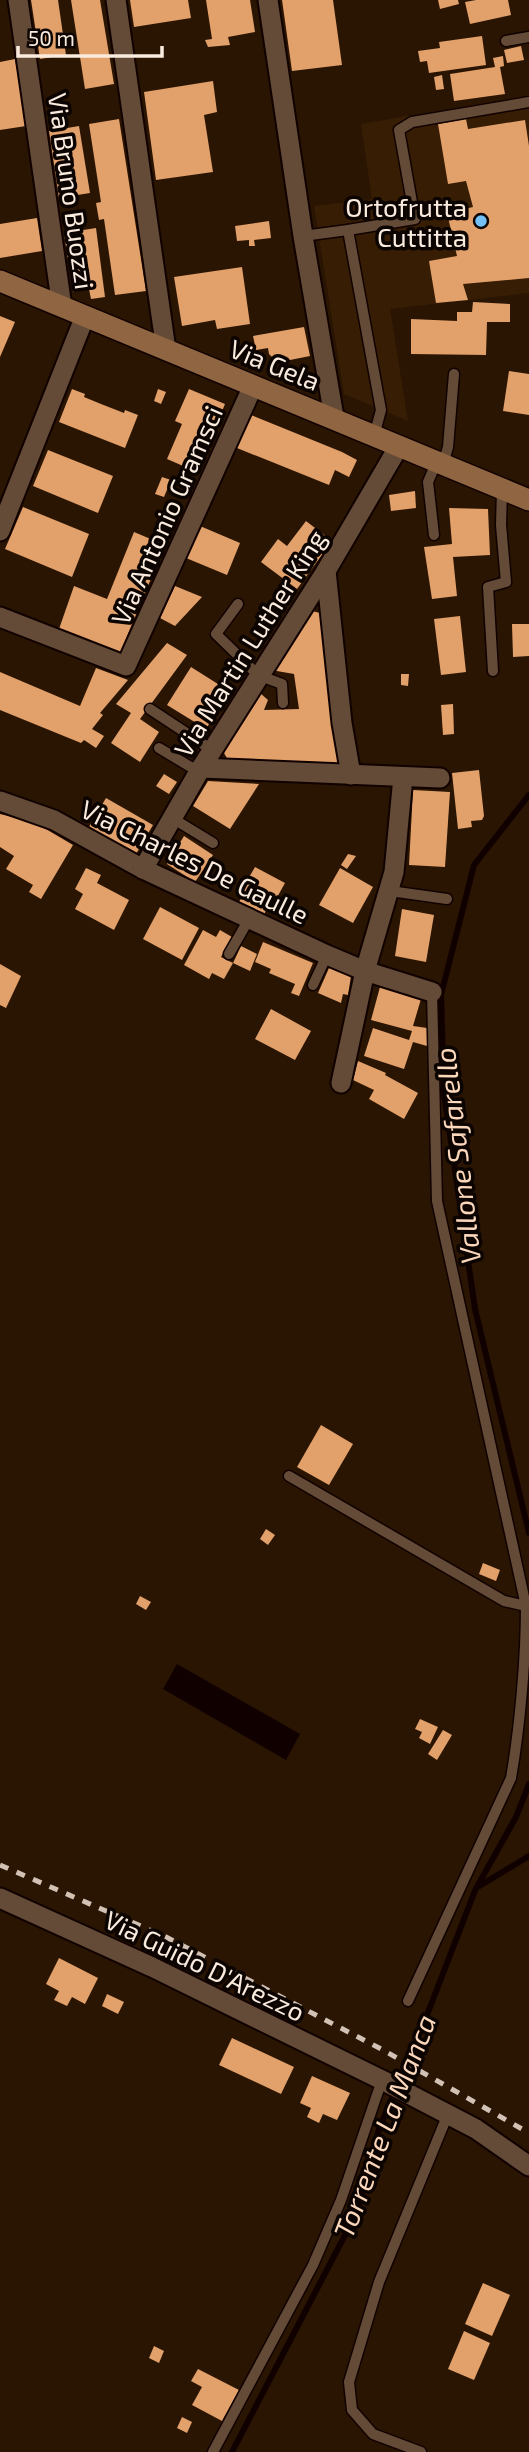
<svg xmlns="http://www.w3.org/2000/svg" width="529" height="2452" font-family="'Exo 2',sans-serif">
  <rect width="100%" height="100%" fill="#2a1503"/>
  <polygon fill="#371d04" points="529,95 529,293 390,309 408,421 344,394 314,206 372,199 361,124"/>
  <polygon fill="#100" points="177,1664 300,1734 286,1760 163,1689"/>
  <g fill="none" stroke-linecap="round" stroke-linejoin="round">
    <g stroke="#100" stroke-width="6">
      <polyline points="529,795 474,865 441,995 444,1093 475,1309 529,1533"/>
      <polyline points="478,1885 516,1817 529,1784"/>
      <polyline points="232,2452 356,2214 379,2129 427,2015 476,1888 529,1856"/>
    </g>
  </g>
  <g fill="#e2a06a">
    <polygon points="31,0 58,0 66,55 40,59"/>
    <polygon points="71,0 100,0 114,84 85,89"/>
    <polygon points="130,0 188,0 191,18 134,27"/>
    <polygon points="206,0 250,0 255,32 228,37 230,45 208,47 205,40 212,39"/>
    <polygon points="282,0 333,0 342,65 292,71"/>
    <polygon points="438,0 458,0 459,4 440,9"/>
    <polygon points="476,0 508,0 511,15 470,24 465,2"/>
    <polygon points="482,36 486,65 429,73 427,61 420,62 418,51 440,48 439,42"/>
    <polygon points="521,46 524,60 507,63 504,50"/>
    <polygon points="503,56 504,66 500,67 505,94 454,101 450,74 495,67 493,58"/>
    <polygon points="15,59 26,126 0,130 0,62"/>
    <polygon points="442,75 444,89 436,90 434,77"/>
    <polygon points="213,81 217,112 204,115 213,172 156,180 144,92"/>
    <polygon points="119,119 146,291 115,295 104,219 99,220 96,203 101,202 89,124"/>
    <polygon points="466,119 468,129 525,120 529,146 529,278 463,284 468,300 436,303 429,261 457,256 447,213 473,207 466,181 448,184 438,124"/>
    <polygon points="79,126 90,193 59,198 49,131"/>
    <polygon points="37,218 42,251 0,258 0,224"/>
    <polygon points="269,221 271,238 254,240 255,246 249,246 249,240 237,241 235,226"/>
    <polygon points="96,228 105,297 91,299 89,289 73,292 64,233"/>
    <polygon points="242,267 250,324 217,329 215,320 182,326 174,277"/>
    <polygon points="473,302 510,304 510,322 487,322 486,355 411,354 411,319 457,321 457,312 472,312"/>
    <polygon points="0,316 15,322 0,357"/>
    <polygon points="304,327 310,356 285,361 273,358 269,354 268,348 256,350 253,336"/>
    <polygon points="509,371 529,374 529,415 503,411"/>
    <polygon points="72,389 85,394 84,397 101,404 124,413 125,410 138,415 125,448 59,422"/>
    <polygon points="158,389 166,392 161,404 154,401"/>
    <polygon points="189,389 225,404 197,472 167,459 182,424 175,421"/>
    <polygon points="246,413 342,452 357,460 349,477 335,470 329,485 232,446"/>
    <polygon points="48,450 113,476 98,513 33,486"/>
    <polygon points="162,477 171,480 164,497 155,494"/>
    <polygon points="415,491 416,508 391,511 389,495"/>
    <polygon points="23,507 89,534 72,577 5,549"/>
    <polygon points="449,508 488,509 490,555 453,557 457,596 432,599 424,547 452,544"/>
    <polygon points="306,521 332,541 297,589 261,562 278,539 287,546"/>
    <polygon points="200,526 240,543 227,575 186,558"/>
    <polygon points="134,532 165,545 120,653 59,629 74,586 107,599"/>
    <polygon points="175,586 202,597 175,626 160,618"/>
    <polygon points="312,611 320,613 338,765 228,760 224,753 260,693 268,700 264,710 299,709 294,674 271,670"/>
    <polygon points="460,616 466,672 441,675 434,619"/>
    <polygon points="512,624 529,624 529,656 513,657"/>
    <polygon points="167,643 187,655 140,719 159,732 140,762 111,743 131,713 116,704"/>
    <polygon points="191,667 229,691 206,729 167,705"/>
    <polygon points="96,668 128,680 100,713 103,715 92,729 104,736 96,748 84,740 81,743 0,710 0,672 80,706"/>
    <polygon points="401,674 409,674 408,686 401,685"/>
    <polygon points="453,704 454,734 443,735 441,705"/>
    <polygon points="479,770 484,816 482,820 471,821 472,827 458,829 452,773"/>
    <polygon points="164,774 177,782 169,794 156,786"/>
    <polygon points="208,781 259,784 230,829 193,806"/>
    <polygon points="413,790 450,792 445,867 409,865"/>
    <polygon points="106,798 153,825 136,854 89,827"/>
    <polygon points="0,814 34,822 73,845 41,899 29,892 33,885 6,869 14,856 0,847"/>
    <polygon points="184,836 213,855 195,882 167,864"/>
    <polygon points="348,854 356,856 347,869 341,865"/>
    <polygon points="255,867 285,883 270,910 267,908 264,915 239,902 243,895 240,893"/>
    <polygon points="86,868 101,875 97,883 129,900 114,930 75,909 83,894 75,889"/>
    <polygon points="340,868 373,887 353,923 319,905"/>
    <polygon points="160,907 199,928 182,960 143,939"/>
    <polygon points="402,909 434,915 426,962 395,956"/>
    <polygon points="203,930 216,937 220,930 232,937 221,957 233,963 224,979 212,973 209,979 184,965"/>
    <polygon points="263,942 313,963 299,996 291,993 295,984 269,973 271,969 255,962"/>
    <polygon points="241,946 257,954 250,971 233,963"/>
    <polygon points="0,964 21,976 6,1008 0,1005"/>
    <polygon points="329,968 351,976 348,995 343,994 341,1003 318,993"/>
    <polygon points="380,987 421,999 413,1026 427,1028 427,1046 413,1042 404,1069 364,1056 373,1028 409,1040 412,1031 371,1020"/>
    <polygon points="271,1009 311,1031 295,1060 255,1039"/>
    <polygon points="358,1061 386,1073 385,1075 418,1093 404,1119 369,1099 374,1090 353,1080"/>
    <polygon points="321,1425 353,1444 329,1485 297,1467"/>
    <polygon points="266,1529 275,1535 268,1545 260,1539"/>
    <polygon points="483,1563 500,1570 496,1581 479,1574"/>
    <polygon points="140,1596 151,1602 146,1610 136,1604"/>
    <polygon points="420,1719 438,1727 430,1744 419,1738 422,1732 415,1729"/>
    <polygon points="443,1730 452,1735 437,1760 428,1754"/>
    <polygon points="59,1958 98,1978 85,2004 72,1997 67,2006 54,2000 59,1991 46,1984"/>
    <polygon points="107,1994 124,2002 118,2014 102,2006"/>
    <polygon points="232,2038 294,2067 281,2094 219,2065"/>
    <polygon points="312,2076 350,2093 337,2120 323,2114 319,2123 307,2117 311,2108 300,2103"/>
    <polygon points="483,2283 510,2295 492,2336 465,2324"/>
    <polygon points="464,2331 490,2343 474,2380 448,2369"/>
    <polygon points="154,2346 164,2351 159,2363 149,2358"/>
    <polygon points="198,2369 239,2390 222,2421 192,2405 202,2387 191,2381"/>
    <polygon points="182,2417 192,2422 187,2433 177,2428"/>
  </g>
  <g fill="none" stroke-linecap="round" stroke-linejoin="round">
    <defs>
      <g id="lane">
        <polyline points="506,41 529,37"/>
        <polyline points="303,236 348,230"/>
        <polyline points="374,436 381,410 348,230 415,219 399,130 412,122 529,102"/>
        <polyline points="443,464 448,447 454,374"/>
        <polyline points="434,535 428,482 437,461"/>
        <polyline points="238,604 216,634 258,675 282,684 283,703"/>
        <polyline points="493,671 488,587 506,582 501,525 502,489"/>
        <polyline points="150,709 212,750"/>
        <polyline points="159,748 199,772"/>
        <polyline points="172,818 213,843"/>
        <polyline points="390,891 447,899"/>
        <polyline points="229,954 249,919"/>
        <polyline points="313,985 327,955"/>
        <polyline points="289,1476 504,1601 526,1606"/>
        <path d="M408,2001l103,-223c9,-52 15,-120 15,-172l-89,-405 -5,-209"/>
        <polyline points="213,2452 313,2265 341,2200 382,2080"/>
        <polyline points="421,2452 373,2434 352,2410 349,2382 379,2282 448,2114"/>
      </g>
      <g id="street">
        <polyline points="18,0 62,307"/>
        <polyline points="116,0 166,350"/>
        <polyline points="268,0 303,236 334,417"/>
        <polyline points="0,531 85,316"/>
        <polyline points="326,571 342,723 351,775"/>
        <polyline points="0,617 126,666 253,386"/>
        <polyline points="201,768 440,778"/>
        <polyline points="0,801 54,820 143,869 327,955 365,971 432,992"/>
        <polyline points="143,869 201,768 326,571 399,446"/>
        <polyline points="341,1083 365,971 394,872 403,777"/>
        <polyline points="0,1898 152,1967 382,2080 476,2129 529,2166"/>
      </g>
      <polyline id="secondary" points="0,281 529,500"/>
    </defs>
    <use href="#lane" stroke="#110200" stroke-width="13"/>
    <use href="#street" stroke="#110200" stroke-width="23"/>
    <use href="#secondary" stroke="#110200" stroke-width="24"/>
    <use href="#lane" stroke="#644b37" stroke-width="10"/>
    <use href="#street" stroke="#644b37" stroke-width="19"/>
    <use href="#secondary" stroke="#906541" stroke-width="21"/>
    <polyline stroke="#d2c2b5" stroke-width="5" stroke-dasharray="9 9" stroke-linecap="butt" points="0,1865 166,1937 383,2050 529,2133"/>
  </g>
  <circle fill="#73c1f5" stroke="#0c0401" stroke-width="2.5" cx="481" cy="221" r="7"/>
  <g text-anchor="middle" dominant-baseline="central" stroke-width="7" stroke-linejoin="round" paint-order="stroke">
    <g font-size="26" fill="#faebdf" stroke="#0c0401">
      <text transform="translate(72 191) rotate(82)">Via Bruno Buozzi</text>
      <text transform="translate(275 364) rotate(22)">Via Gela</text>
      <text transform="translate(166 515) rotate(-66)">Via Antonio Gramsci</text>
      <text transform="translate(249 643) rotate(-58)">Via Martin Luther King</text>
      <text transform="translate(195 861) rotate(26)">Via Charles De Gaulle</text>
      <text transform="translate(205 1965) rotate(26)">Via Guido D'Arezzo</text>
    </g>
    <g font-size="26" fill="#faebdf" stroke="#0c0401" text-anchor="end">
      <text x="467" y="206">Ortofrutta<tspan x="467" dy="30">Cuttitta</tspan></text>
    </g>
    <g font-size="28" font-style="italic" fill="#fad6ba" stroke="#0c0401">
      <text transform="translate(457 1156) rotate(-97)">Vallone Safarello</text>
      <text transform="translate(384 2126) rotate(-69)">Torrente La Manca</text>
    </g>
  </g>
  <path d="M18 46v10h144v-10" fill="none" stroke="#faebdf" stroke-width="3.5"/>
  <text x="28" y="46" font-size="21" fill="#faebdf" stroke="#0c0401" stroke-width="5" paint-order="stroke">50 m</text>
</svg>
